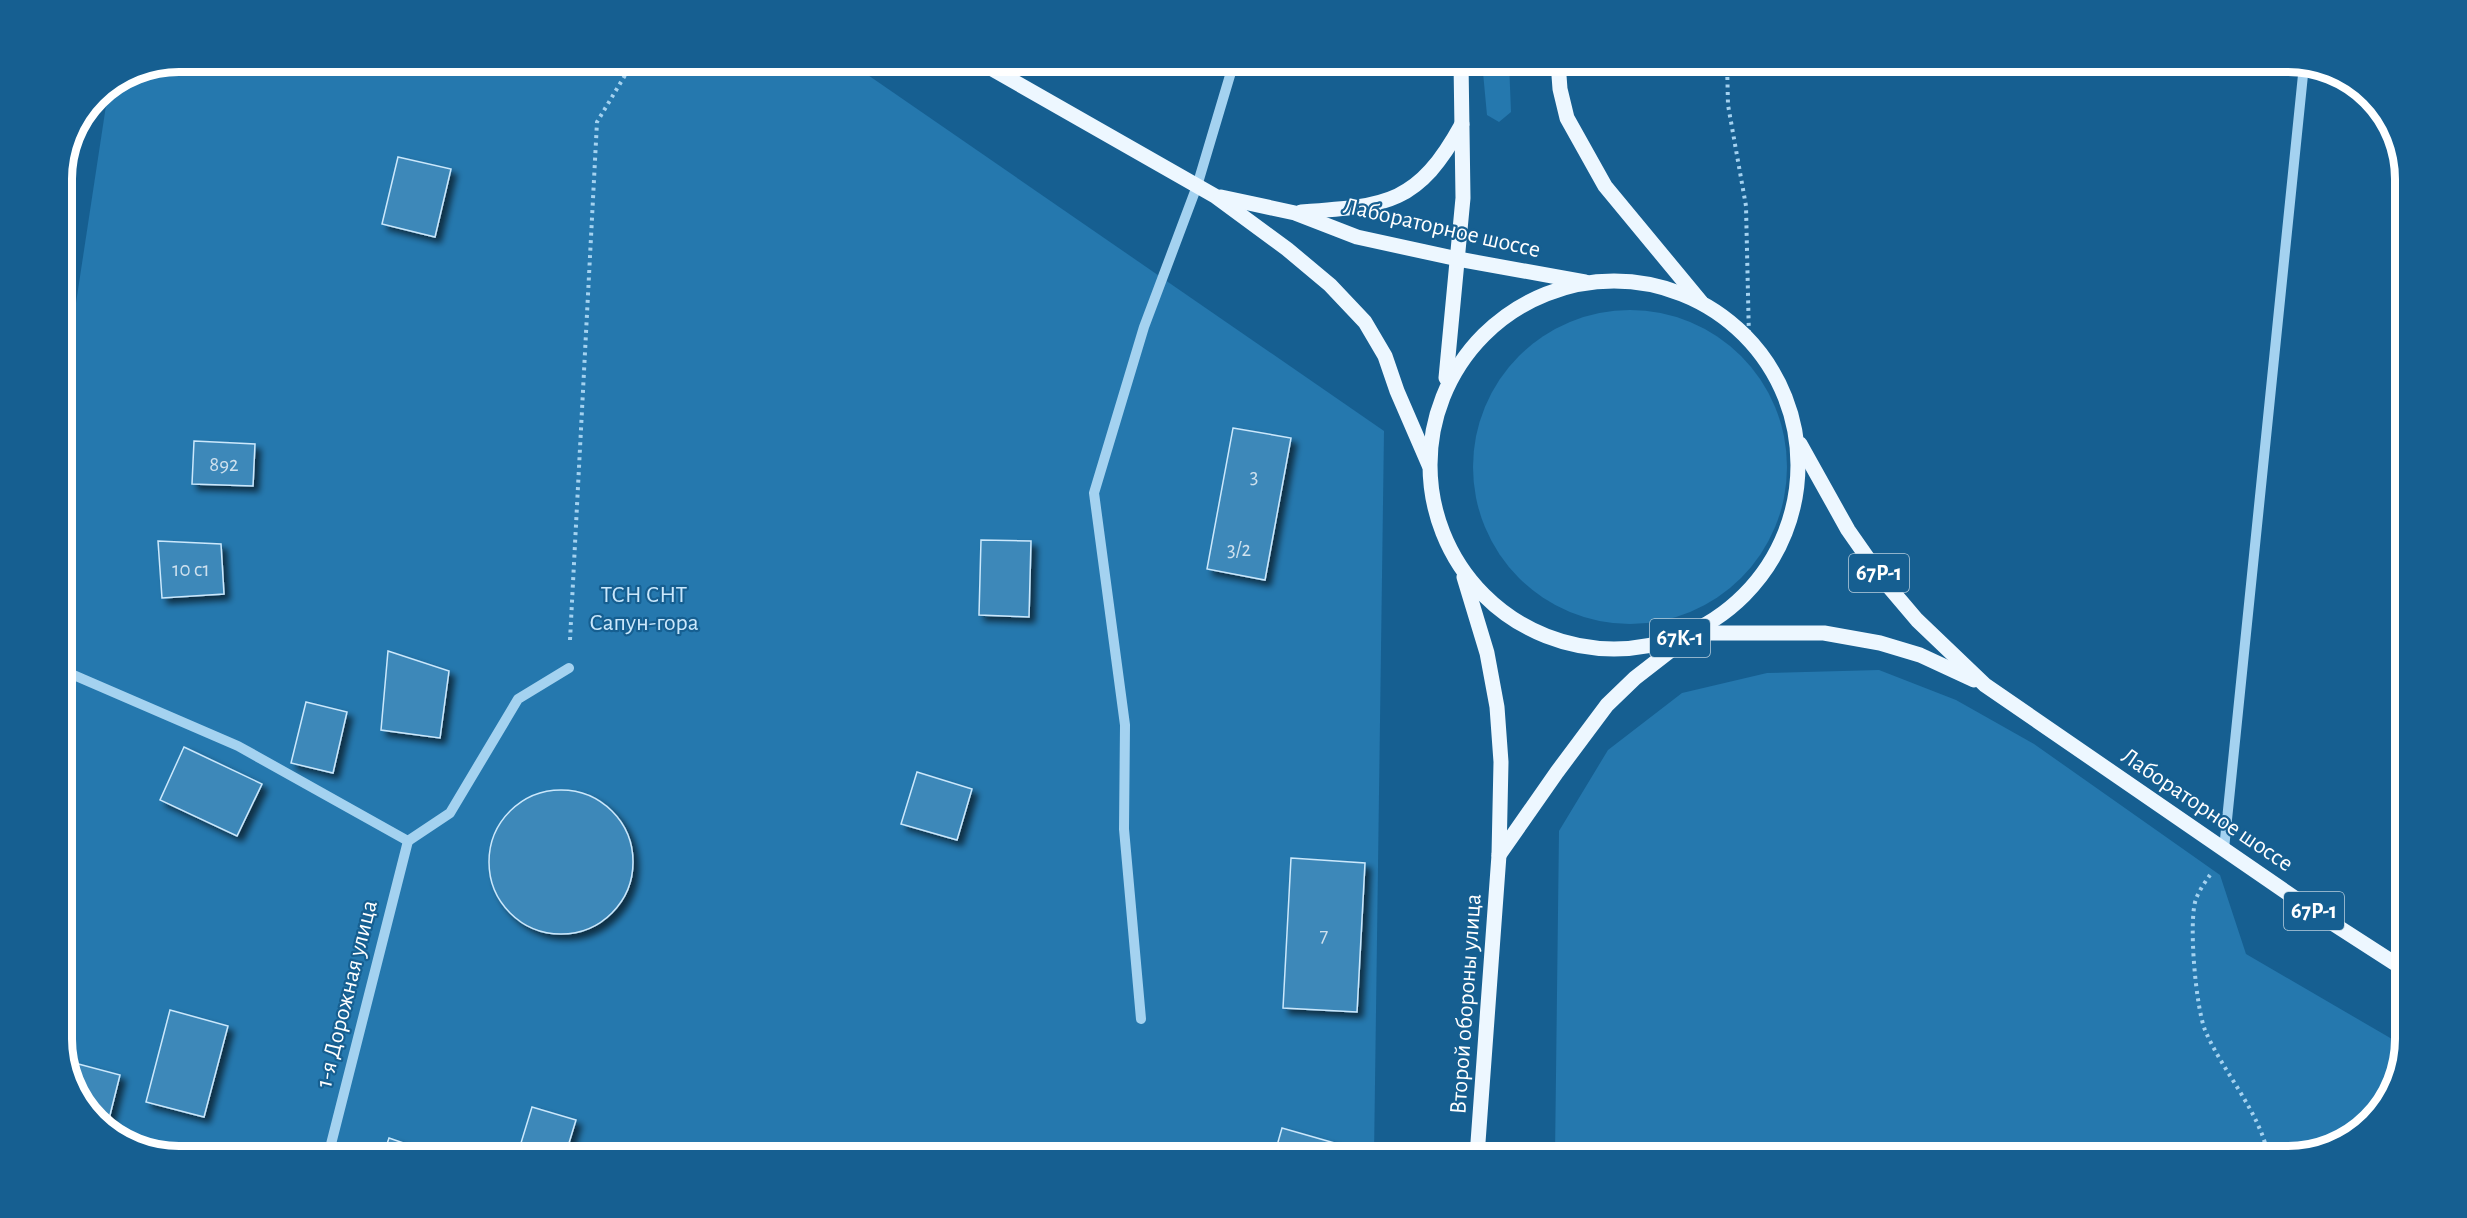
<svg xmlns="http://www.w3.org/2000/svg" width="2467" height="1218" font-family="'Alegreya Sans',sans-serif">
  <defs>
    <filter id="shadow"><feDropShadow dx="5.5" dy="5.5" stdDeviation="3" flood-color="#0009"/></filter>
  </defs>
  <rect width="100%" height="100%" fill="#165f91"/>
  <g fill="#2578ae">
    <polygon points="179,62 849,62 1384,431 1374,1156 179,1156 128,1144 82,1104 62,1047 62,395 107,99 148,68"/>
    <polygon points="1482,62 1509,62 1511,112 1499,122 1487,115"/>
    <circle cx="1630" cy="467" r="157"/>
    <polygon points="1879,670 1956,700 2034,744 2220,875 2246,954 2404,1046 2393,1090 2353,1137 2288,1156 1555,1156 1559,831 1608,750 1682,693 1767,673"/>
  </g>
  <g fill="#3e88b9" stroke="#cbe8fc" stroke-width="1.5" filter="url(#shadow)">
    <polygon points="398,157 451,169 435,237 382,224"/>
    <polygon points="1233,428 1291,438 1265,580 1207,569"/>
    <polygon points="194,441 255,444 253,486 192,484"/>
    <polygon points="981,540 1031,541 1029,617 979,615"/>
    <polygon points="158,541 221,544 224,594 162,598"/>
    <polygon points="388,651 449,671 440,738 381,730"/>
    <polygon points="306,702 347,712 333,773 291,763"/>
    <polygon points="184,747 262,784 237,836 160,800"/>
    <polygon points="917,772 972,789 957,840 901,824"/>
    <circle cx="561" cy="862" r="72"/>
    <polygon points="1291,858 1365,863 1357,1012 1283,1008"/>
    <polygon points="170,1010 228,1026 204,1117 146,1102"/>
    <polygon points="67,1061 120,1075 107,1127 82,1104"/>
    <polygon points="532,1107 576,1120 565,1156 517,1156"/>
    <polygon points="1282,1128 1380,1156 1274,1156"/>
    <polygon points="389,1138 438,1155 438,1156 383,1156"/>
  </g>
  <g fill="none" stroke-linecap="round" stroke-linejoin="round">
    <g stroke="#a4d2f0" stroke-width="4" stroke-dasharray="3 4.5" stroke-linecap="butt">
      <polyline points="1727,62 1728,105 1746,206 1749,339"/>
      <polyline points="570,640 597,122 633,62"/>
      <path d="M2210,875c-5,7 -11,16 -14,24 -8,22 0,109 9,131 17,41 56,83 63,126"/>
    </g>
    <g stroke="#a4d2f0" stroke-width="10">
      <polyline points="62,670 238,746 408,841"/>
      <polyline points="408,841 450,813 518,699 569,668"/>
      <polyline points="2224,849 2304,65"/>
      <polyline points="1141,1019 1124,829 1125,725 1094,493 1144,327 1197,186 1234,62"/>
      <polyline points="328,1156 408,841"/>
    </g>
    <g stroke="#edf7ff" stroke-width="15">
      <polyline points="980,62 1215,196 1287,249 1330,285 1365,322 1385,356 1397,391 1429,465"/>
      <polyline points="1558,62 1560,89 1567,118 1605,186 1701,302"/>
      <polyline points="1221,197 1295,213 1357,237 1458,259 1585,282"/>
      <path d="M1301,212c87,-6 117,-8 161,-88"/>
      <circle cx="1614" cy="465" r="184"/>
      <polyline points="1446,378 1463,198 1461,62"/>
      <polyline points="1800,444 1848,530 1883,580 1917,620 1985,685 2315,912 2405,970"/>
      <polyline points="1464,577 1487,653 1497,707 1501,762 1499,855 1477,1156"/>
      <polyline points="1499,855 1557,772 1607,705 1635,678 1693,633 1824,633 1880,643 1920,655 1974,680"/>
    </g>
  </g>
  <g text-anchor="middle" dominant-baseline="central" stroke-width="4.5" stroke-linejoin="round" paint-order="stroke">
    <g font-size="21" fill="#cfe1ee">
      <text x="224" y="464">892</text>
      <text x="1254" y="476">3</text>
      <text x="1239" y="549">3/2</text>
      <text x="191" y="569">10 с1</text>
      <text x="1324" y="935">7</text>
    </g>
    <g fill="#165f91" stroke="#b9cfde" stroke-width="1.5">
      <rect x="1849" y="554" width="60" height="38" rx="4.5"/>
      <rect x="1650" y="619" width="60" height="38" rx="4.5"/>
      <rect x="2284" y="892" width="60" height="38" rx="4.5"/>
    </g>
    <g font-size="22" font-weight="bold" fill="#fff">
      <text x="1879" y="573">67Р-1</text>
      <text x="1680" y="638">67К-1</text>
      <text x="2314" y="911">67Р-1</text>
    </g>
    <g font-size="24" fill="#fff" stroke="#165f91">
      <text transform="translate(1442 228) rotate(13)">Лабораторное шоссе</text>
      <text transform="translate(2207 810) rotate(34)">Лабораторное шоссе</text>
      <text transform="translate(347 994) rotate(-76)">1-я Дорожная улица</text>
      <text transform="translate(1466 1004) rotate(-86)">Второй обороны улица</text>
    </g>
    <g font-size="24" fill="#cbe8fc" stroke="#165f91">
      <text x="644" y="595">ТСН СНТ<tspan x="644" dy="28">Сапун-гора</tspan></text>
    </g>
  </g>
  <path d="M0 0H2467V1218H0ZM179 72H2288A107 107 0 0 1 2395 179V1039A107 107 0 0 1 2288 1146H179A107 107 0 0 1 72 1039V179A107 107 0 0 1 179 72Z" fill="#165f91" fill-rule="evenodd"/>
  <path fill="none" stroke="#fff" stroke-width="8" d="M179 72H2288A107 107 0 0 1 2395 179V1039A107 107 0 0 1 2288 1146H179A107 107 0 0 1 72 1039V179A107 107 0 0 1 179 72Z"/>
</svg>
